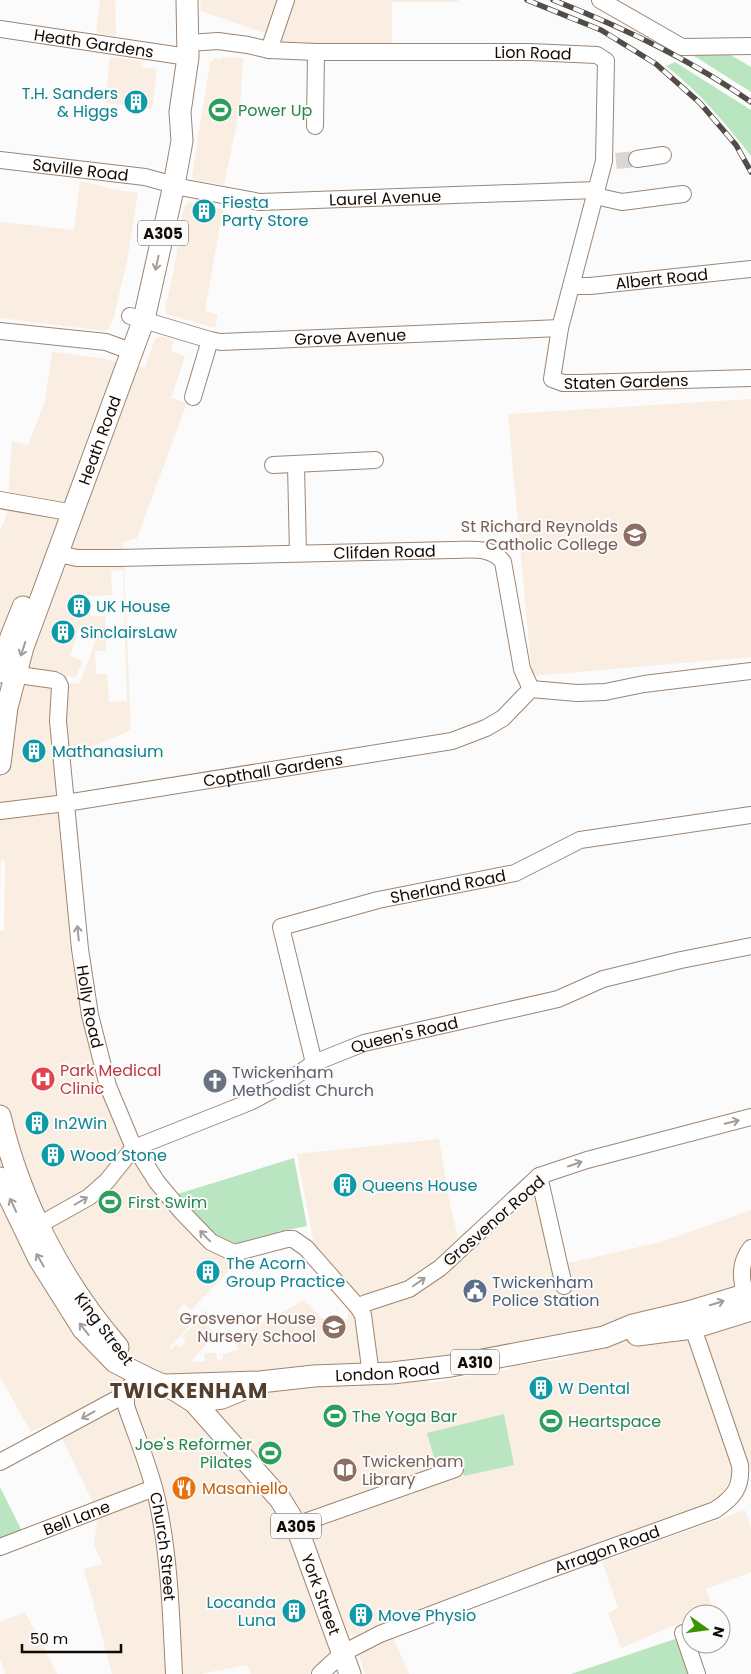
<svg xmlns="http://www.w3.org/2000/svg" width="751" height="1674" font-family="Poppins,sans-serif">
  <rect width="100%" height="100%" fill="#fbfbfb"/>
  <g fill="#faede1" fill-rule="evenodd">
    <polygon points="100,0 115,0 116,36 96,33"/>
    <polygon points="200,0 280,0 267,34 201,11"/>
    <polygon points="291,0 458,0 459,2 392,2 392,45 277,42"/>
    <polygon points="110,57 141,61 141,67 157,69 152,109 105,103"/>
    <polygon points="222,57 243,58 240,108 224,185 193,179 192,176 210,63 215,58 221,59"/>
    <polygon points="80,181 116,190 138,193 127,261 113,320 109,328 104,331 0,318 0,222 74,230"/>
    <polygon points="189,202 224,209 218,236 205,311 218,315 215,328 167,314 165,309 174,269 184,207"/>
    <path d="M160,336l14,5 -3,10 14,5 -14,42 16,5 -50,135 -14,4 8,188 -68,30 30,259 17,68 58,116 66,63 -43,44 -7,-6 -7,8 13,14 -21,21 2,3 5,-6 4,4 6,-7 -4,-4 17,-17 -1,-1 7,-9 4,4 -6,7 13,13 -26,28 15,-1 -1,-8h12l1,7 6,-1v-5l15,-4 -3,-12 69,-38 23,23 21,-4v-20l-33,-49 -18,-96 142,-15 11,66 8,32 77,-60 20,89 106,-24 90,-32v258l-19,7 -13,26 -331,124 21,49h-44l-13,-40 -43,40h-58l-4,-9 -47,9h-88l-28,-105 18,-5 -8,-20 4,-31 -44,-91 -23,10 -31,-55v-446h4l1,-70 -4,-1 -1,35v-364l7,-17 5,-73 16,4 17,-44 7,-49 49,6 44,10 10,-29zM123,400l2,3 -48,129 -3,-1zM123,570l4,131 -18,1 -2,-28h-11l-1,-23h11l-1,-35h-15l-1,-20 23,-1 -1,-24zM79,628l20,3 -19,52 -14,1 1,-8 9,1 7,-16 -13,-5zM569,1354v4l-40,6 -1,-4zM512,1363l-2,6 -80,14 -4,-4z"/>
    <polygon points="751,399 751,657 532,676 508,414"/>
    <polygon points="745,1510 751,1529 751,1572 706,1589 713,1609 701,1614 691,1614 691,1618 621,1648 608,1613 618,1608 602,1562"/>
    <polygon points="25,1612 43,1646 57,1674 5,1674 0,1659 0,1622"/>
  </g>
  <g fill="#b9e6c1">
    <polygon points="691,54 729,54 751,67 751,92"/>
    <path d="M675,62l76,48v46c-26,-33 -51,-64 -85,-90z"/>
    <polygon points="294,1158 307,1226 278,1232 245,1247 226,1245 171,1196"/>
    <polygon points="504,1414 514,1465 464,1476 459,1458 441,1464 436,1463 435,1461 427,1433"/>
    <polygon points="0,1487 24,1535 0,1543"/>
    <polygon points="678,1638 690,1674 571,1674"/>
  </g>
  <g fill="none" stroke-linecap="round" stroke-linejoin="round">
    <polyline stroke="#d8d7d6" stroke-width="16" stroke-dasharray="16 8" stroke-linecap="butt" points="616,161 637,159"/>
    <defs>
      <g id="minor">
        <polyline points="600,0 682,47 751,46"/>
        <path id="s1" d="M0,29l188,28"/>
        <path id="s2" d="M188,43l30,-2 30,4 21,5 47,2h214l67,3 9,6 -2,100 -44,167 -8,51 11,4h17l171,-5"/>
        <polyline points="269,50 286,0"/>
        <polyline points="315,126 316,52"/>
        <polyline points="637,159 663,155"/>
        <path id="s3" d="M0,160l145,17 40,11 75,14 336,-12"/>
        <polyline points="595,196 622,202 683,194"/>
        <path id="s4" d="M572,286h18l161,-17"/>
        <path id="s5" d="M130,316l80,24 11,2 339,-14"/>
        <polyline points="0,331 106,342 133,352"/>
        <polyline points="193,397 210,340"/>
        <polyline points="273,465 375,460"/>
        <polyline points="296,465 298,553"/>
        <polyline points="0,500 74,513"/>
        <path id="s6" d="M59,554l18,4h41l334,-8c19,0 39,-4 51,12l19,107 9,20 46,4 28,-1 39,-8 107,-13"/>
        <path id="s7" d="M5,673l49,7 4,2 2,4 -2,35 22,228 10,66 18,71 23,55 26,41 24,29 30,31 23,11 53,-14h6l13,9 52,59 5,8 8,60"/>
        <path id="s8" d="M0,811l66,-8 386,-62 34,-13 17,-10 28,-29"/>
        <path id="s9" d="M314,1063l-33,-136 97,-27 137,-27 65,-33 171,-25"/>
        <polyline points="539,1176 564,1286"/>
        <path id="s10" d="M30,1230l59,-33 18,-16 24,-30 8,-5 111,-44 34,-18 30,-21 50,-20 194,-44 45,-20 78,-19 70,-14"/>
        <path d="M745,1295c-4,-17 -6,-32 6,-47"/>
        <polyline points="358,1307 366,1303 409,1289 440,1268 539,1176 587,1160 751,1117"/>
        <path id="s11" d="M126,1394v12c11,32 25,64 32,98 12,58 13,112 16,170"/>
        <polyline points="0,1462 126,1394 130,1386"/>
        <polyline points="296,1525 455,1469"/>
        <path id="s12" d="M0,1547l154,-59"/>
        <polyline points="683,1633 697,1674"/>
        <path id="s13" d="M320,1674l23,-21 37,-19 166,-63 169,-61c18,-12 27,-22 25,-45l-47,-137"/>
      </g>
      <g id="major">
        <polyline points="0,672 11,637 23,607"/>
        <path id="s14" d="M0,764l7,-57 16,-60 121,-328 30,-134 8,-44 -2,-29 8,-55 -1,-57"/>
        <path d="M0,1116c20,85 61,165 118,231"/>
        <path id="s15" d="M0,1178l39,81 44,70 32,33 36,18 24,10 19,12 86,97 16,26 54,149"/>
        <polyline points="637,1335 693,1328 751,1310"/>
        <path id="s16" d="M166,1385l94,-3 54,-6 78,-3 59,-7 153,-29 29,-12 55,-13 63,-19"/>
        <polyline points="194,1402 222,1398 246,1388"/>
      </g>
    </defs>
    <use href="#minor" stroke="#9e8571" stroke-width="18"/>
    <use href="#major" stroke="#9e8571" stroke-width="23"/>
    <use href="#minor" stroke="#fff" stroke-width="16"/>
    <use href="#major" stroke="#fff" stroke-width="21"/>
    <defs>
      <g id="rail">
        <polyline points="527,0 601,30 656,64 700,103 736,145 751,172"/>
        <path d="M553,0c69,27 137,59 198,102"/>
      </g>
    </defs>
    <use href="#rail" stroke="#524c47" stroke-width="5.5"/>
    <use href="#rail" stroke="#fbfbfb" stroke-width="4" stroke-dasharray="11" stroke-linecap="butt"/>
  </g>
  <defs><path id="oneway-shaft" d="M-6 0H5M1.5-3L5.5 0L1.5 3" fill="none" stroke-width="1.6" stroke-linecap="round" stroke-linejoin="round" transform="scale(1.25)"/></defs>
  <g stroke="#a19d9b">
    <use href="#oneway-shaft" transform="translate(157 263) rotate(102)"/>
    <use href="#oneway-shaft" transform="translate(23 649) rotate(108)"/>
    <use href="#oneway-shaft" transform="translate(78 933) rotate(-96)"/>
    <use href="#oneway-shaft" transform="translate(732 1122) rotate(-14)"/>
    <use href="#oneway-shaft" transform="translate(575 1164) rotate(-19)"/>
    <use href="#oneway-shaft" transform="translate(81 1201) rotate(-30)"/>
    <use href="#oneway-shaft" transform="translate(13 1205) rotate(-115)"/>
    <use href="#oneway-shaft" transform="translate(205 1236) rotate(-134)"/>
    <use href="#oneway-shaft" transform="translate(40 1260) rotate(-120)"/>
    <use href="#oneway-shaft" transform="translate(419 1282) rotate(-35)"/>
    <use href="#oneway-shaft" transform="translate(717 1303) rotate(-17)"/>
    <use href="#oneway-shaft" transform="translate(84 1329) rotate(-128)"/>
    <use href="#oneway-shaft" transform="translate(88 1415) rotate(151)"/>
  </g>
  <defs>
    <symbol id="building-disc" viewBox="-11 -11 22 22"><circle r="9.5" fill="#0f9aa8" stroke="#fbfbfb"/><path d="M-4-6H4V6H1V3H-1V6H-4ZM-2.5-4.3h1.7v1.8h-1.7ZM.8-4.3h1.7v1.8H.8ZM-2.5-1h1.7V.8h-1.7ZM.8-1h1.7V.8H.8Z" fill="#fff"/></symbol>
    <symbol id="stadium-disc" viewBox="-11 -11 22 22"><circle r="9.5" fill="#2e9e5b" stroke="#fbfbfb"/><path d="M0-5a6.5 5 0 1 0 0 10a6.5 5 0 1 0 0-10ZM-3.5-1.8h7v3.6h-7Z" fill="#fff"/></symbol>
    <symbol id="school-disc" viewBox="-11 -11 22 22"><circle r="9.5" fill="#8d6e63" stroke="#fbfbfb"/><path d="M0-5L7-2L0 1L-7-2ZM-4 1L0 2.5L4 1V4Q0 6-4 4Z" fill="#fff"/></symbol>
    <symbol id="hospital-disc" viewBox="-11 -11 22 22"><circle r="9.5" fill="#e0444e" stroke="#fbfbfb"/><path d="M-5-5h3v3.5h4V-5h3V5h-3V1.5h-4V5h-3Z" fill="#fff"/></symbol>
    <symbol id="church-disc" viewBox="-11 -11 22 22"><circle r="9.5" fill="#6b7280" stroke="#fbfbfb"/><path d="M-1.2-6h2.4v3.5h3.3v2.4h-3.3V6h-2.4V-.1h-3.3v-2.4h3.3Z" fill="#fff"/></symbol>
    <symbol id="civic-disc" viewBox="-11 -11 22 22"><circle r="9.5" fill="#5c6f8a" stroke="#fbfbfb"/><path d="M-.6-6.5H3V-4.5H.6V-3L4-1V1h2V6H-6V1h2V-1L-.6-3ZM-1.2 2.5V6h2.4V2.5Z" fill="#fff"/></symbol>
    <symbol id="library-disc" viewBox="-11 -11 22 22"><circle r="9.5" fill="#8d6e63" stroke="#fbfbfb"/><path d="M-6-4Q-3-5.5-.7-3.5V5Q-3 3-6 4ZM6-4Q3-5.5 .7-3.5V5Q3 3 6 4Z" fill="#fff"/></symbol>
    <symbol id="restaurant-disc" viewBox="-11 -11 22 22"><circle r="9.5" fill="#e8710a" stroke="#fbfbfb"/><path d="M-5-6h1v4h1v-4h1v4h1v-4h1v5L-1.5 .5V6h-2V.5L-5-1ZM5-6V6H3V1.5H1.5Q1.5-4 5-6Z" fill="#fff"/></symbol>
  </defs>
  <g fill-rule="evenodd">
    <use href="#building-disc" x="122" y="88" width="28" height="28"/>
    <use href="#stadium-disc" x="206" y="96" width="28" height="28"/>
    <use href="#building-disc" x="190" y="197" width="28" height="28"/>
    <use href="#school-disc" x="621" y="521" width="28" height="28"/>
    <use href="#building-disc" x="65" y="592" width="28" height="28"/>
    <use href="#building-disc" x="49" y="618" width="28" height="28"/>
    <use href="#building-disc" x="20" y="737" width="28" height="28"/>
    <use href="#hospital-disc" x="29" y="1065" width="28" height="28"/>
    <use href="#church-disc" x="201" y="1067" width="28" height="28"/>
    <use href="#building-disc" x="23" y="1109" width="28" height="28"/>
    <use href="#building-disc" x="39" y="1141" width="28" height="28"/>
    <use href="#building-disc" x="331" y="1171" width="28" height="28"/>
    <use href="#stadium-disc" x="96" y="1188" width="28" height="28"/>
    <use href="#building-disc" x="194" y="1258" width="28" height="28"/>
    <use href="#civic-disc" x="461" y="1277" width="28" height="28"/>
    <use href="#school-disc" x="320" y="1313" width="28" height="28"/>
    <use href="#building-disc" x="527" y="1374" width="28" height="28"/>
    <use href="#stadium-disc" x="321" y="1402" width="28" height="28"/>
    <use href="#stadium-disc" x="537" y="1407" width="28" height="28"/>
    <use href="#stadium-disc" x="256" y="1439" width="28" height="28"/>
    <use href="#library-disc" x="331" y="1456" width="28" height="28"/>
    <use href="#restaurant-disc" x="170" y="1474" width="28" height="28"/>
    <use href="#building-disc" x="280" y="1597" width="28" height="28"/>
    <use href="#building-disc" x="347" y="1601" width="28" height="28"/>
  </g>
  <g text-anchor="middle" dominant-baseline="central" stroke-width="4" stroke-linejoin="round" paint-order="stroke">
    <g fill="#fbfbfb" stroke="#59524e" stroke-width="1">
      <rect x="138" y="220.5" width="50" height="25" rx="4"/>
      <rect x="451" y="1349.5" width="48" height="25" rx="4"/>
      <rect x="271" y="1513.5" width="50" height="25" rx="4"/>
    </g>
    <g font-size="15" font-weight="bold" fill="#130a04">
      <text x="163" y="233">A305</text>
      <text x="475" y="1362">A310</text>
      <text x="296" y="1526">A305</text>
    </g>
    <g font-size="16" fill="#130a04" stroke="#fbfbfb">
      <text stroke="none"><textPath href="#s1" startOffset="95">Heath Gardens</textPath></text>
      <text stroke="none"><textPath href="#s2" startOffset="346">Lion Road</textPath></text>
      <text stroke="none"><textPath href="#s3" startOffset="81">Saville Road</textPath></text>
      <text stroke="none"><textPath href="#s3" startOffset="389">Laurel Avenue</textPath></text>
      <text stroke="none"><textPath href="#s4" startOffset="90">Albert Road</textPath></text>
      <text stroke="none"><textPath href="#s5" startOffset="224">Grove Avenue</textPath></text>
      <text stroke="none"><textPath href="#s2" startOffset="820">Staten Gardens</textPath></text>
      <text stroke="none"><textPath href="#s14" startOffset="340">Heath Road</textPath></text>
      <text stroke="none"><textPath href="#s6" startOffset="326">Clifden Road</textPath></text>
      <text stroke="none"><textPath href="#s8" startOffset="276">Copthall Gardens</textPath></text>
      <text stroke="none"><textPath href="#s9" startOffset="312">Sherland Road</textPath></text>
      <text stroke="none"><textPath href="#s7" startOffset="381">Holly Road</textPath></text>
      <text stroke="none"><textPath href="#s10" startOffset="429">Queen's Road</textPath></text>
      <text transform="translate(494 1221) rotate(-41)">Grosvenor Road</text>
      <text transform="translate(104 1329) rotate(53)">King Street</text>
      <text stroke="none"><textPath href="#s16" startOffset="222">London Road</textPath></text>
      <text stroke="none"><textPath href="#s12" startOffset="82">Bell Lane</textPath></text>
      <text stroke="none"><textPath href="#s11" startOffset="158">Church Street</textPath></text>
      <text stroke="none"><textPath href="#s13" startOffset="315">Arragon Road</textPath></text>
      <text stroke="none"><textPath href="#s15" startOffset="541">York Street</textPath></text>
    </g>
    <g font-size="16" fill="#0d838f" stroke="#fbfbfb" text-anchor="start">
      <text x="118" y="93" text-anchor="end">T.H. Sanders<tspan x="118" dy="18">&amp; Higgs</tspan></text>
      <text x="222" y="202">Fiesta<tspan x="222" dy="18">Party Store</tspan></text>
      <text x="96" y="606">UK House</text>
      <text x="80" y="632">SinclairsLaw</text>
      <text x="52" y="751">Mathanasium</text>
      <text x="54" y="1123">In2Win</text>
      <text x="70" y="1155">Wood Stone</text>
      <text x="362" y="1185">Queens House</text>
      <text x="226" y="1263">The Acorn<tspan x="226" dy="18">Group Practice</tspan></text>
      <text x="558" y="1388">W Dental</text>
      <text x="276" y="1602" text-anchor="end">Locanda<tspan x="276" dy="18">Luna</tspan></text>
      <text x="378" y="1615">Move Physio</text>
    </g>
    <g font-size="16" fill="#27864d" stroke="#fbfbfb" text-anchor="start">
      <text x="238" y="110">Power Up</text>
      <text x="128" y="1202">First Swim</text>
      <text x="352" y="1416">The Yoga Bar</text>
      <text x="568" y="1421">Heartspace</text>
      <text x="252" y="1444" text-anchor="end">Joe's Reformer<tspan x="252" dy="18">Pilates</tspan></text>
    </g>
    <g font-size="16" fill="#785e54" stroke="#fbfbfb" text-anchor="end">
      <text x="618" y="526">St Richard Reynolds<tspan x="618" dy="18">Catholic College</tspan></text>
      <text x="316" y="1318">Grosvenor House<tspan x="316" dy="18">Nursery School</tspan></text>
      <text x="362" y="1461" text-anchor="start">Twickenham<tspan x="362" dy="18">Library</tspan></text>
    </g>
    <g font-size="16" fill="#be3a42" stroke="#fbfbfb" text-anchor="start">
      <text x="60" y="1070">Park Medical<tspan x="60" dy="18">Clinic</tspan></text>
    </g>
    <g font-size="16" fill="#5b616d" stroke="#fbfbfb" text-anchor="start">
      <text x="232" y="1072">Twickenham<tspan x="232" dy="18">Methodist Church</tspan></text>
    </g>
    <g font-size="16" fill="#4e5e75" stroke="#fbfbfb" text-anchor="start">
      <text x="492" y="1282">Twickenham<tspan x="492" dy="18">Police Station</tspan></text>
    </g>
    <g font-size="16" fill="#c56008" stroke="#fbfbfb" text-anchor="start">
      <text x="202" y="1488">Masaniello</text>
    </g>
    <g font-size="21" font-weight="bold" letter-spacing="1" fill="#553f2c" stroke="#fbfbfb">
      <text x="189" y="1390">TWICKENHAM</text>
    </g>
  </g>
  <g transform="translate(706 1629) rotate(104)"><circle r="24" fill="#fbfbfb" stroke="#9e9b98"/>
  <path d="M0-4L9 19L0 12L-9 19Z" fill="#3d9300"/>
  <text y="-8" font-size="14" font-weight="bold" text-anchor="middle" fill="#130a04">N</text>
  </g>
  <path d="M22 1644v8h99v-8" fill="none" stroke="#130a04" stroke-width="2.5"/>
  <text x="30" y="1644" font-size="15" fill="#130a04" stroke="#fbfbfb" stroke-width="4" paint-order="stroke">50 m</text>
</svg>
